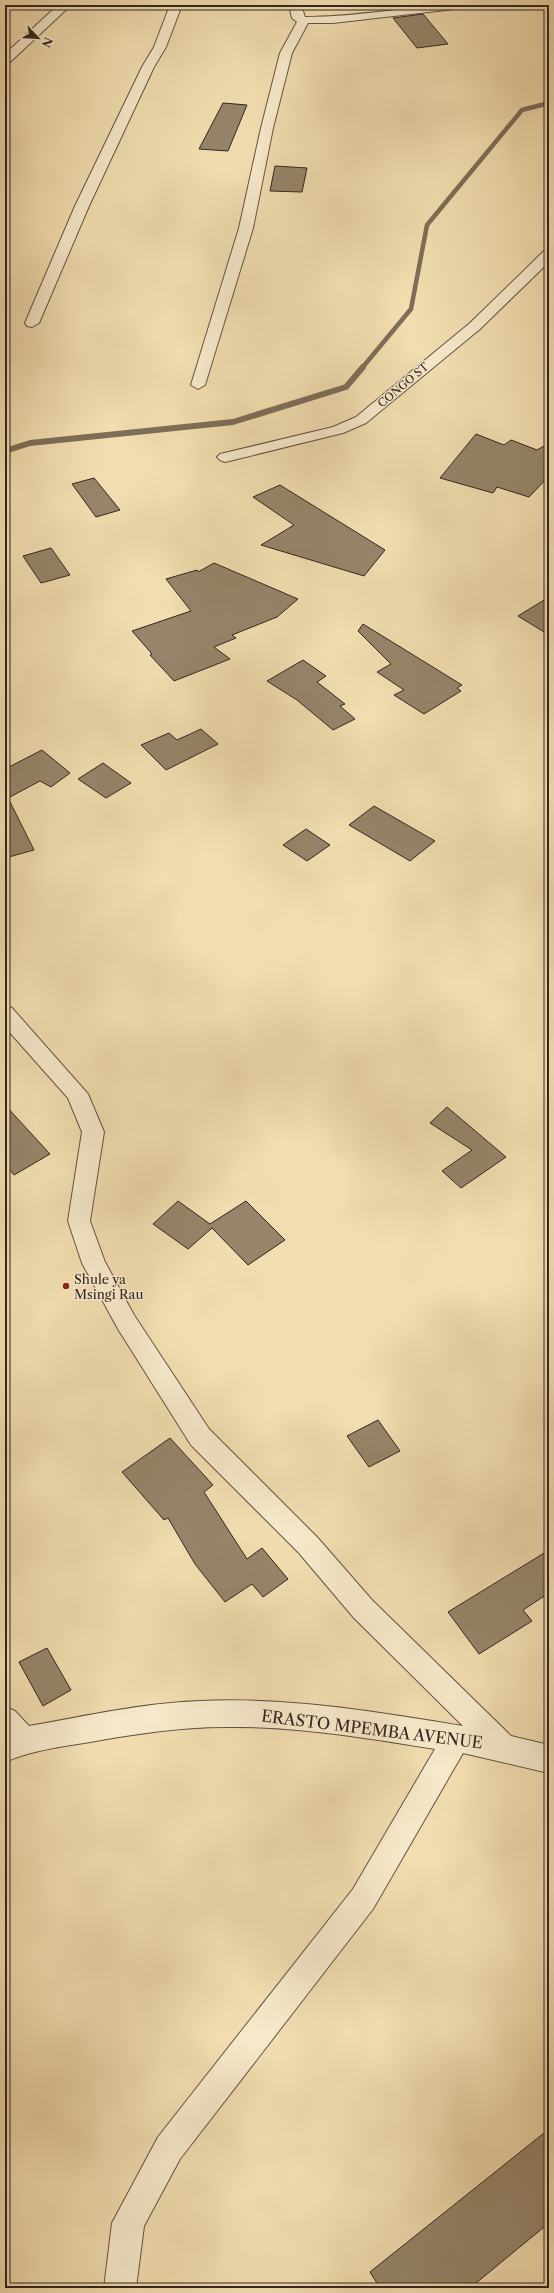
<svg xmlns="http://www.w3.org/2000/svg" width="554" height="2293" font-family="'Libre Caslon Text',serif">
  <rect width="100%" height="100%" fill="#f1ddaf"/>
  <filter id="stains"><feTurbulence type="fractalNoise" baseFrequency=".005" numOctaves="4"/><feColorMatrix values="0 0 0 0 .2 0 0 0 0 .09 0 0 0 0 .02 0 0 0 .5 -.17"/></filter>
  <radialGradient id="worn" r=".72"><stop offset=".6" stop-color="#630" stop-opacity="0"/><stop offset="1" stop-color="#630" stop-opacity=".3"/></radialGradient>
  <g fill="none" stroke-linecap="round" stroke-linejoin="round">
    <polyline stroke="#7e6e59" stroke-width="4.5" points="362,368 411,309 427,225 522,110 549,103"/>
    <polyline stroke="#7e6e59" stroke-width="6" points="5,451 30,443 233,422 346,387 363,367"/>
  </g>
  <g fill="#96856b" stroke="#332521">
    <polygon points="383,5 415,5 416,6 387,10"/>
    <polygon points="423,14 448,44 417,48 393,18"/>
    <polygon points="223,103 247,105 228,151 199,149"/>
    <polygon points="275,166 307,168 302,192 270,191"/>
    <polygon points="476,434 504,445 511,440 537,450 549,443 549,476 529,497 497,487 493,493 440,478"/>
    <polygon points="94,478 120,510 96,517 72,484"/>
    <polygon points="280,485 385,550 364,576 261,545 294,525 253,497"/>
    <polygon points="51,548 70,575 41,583 23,556"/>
    <polygon points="214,563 298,599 277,617 232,635 236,638 214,647 230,659 174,681 150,655 152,654 132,631 191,611 166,579 197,570 198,572"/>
    <polygon points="549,597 549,635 518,616"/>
    <polygon points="363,624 462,685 457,688 461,691 424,714 394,695 404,690 377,672 391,664 358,631"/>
    <polygon points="303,660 326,676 317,682 345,704 340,706 355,719 333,730 297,700 267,681"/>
    <polygon points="201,729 218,744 166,770 141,745 169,733 177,740"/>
    <polygon points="42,750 70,773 51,787 40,781 8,798 34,850 5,858 5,769"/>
    <polygon points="103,763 131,783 106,798 78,779"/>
    <polygon points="374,806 435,841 410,861 349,825"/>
    <polygon points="306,829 330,845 307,861 283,845"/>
    <polygon points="5,1105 50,1154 14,1175 5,1164"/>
    <polygon points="447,1107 506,1157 461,1188 442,1171 472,1150 430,1123"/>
    <polygon points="178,1201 210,1224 246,1201 285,1240 248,1265 212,1228 188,1249 153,1224"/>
    <polygon points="378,1420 400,1451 369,1467 347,1436"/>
    <polygon points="170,1438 213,1485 204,1492 247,1559 262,1548 288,1579 263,1597 252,1584 225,1602 195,1564 168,1518 164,1520 122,1472"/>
    <polygon points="549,1550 549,1593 523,1610 532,1621 479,1654 448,1612"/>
    <polygon points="47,1648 71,1690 43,1706 19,1662"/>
    <polygon points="549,2129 549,2223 470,2288 380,2288 370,2272"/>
  </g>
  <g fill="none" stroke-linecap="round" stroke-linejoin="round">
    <defs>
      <g id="minor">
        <polygon points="58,5 71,5 9,63 5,64 5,54"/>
        <polygon points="170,5 182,5 166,47 154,67 89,206 39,323 32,327 27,326 25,323 75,206 142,67 154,47"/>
        <path d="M289,5h12l4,12c55,0 109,-12 164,-12l-6,3 -130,15h-25l-16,30 -19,75 -20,100 -48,157 -7,4 -7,-4 48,-157 22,-100 19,-75 17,-31 -5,-4z"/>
        <polygon points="549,250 549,262 480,329 366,423 343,433 225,462 220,460 217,457 220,454 333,427 356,417 470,323 544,251"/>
        <path d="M5,1005l7,3 76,86 16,38 -14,89 15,41 29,53 75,114 108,108 55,63 139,136 38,9v28l-86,-20 -90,156 -193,250 -36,67 -8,62h-32l8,-65 46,-86 195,-248 82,-140c-69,-11 -139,-23 -210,-22 -45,0 -90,7 -135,15 -29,5 -58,8 -85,20v-55l10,4 14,15c57,-10 114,-23 171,-25 88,-4 177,11 263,25l-109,-108 -55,-65 -108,-108 -73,-116 -36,-66 -14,-42 14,-89 -14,-34 -63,-71z"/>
      </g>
    </defs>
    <use href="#minor" stroke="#625344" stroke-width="2"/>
    <use href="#minor" fill="#f6e9cb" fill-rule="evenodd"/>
  </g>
  <circle fill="#8f2418" stroke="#f6e9cb" stroke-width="1.5" cx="66" cy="1286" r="4"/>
  <g text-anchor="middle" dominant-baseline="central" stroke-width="3" stroke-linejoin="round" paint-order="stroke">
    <g font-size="11" fill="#332521" stroke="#f6e9cb">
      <text transform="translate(403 385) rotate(-40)">CONGO ST</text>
    </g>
    <g font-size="13" fill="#332521" stroke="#f6e9cb" text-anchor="start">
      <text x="74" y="1279">Shule ya<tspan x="74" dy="15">Msingi Rau</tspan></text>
    </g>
    <g font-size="16" fill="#332521" stroke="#f6e9cb">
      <text transform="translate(372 1729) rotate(7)">ERASTO MPEMBA AVENUE</text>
    </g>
  </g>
  <rect width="554" height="2293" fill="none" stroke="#f1ddaf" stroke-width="20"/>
  <rect x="6" y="6" width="542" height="2281" fill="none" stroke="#332521" stroke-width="2"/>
  <rect x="10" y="10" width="534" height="2273" fill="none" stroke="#332521"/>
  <g transform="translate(38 38) rotate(115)" stroke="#f6e9cb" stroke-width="3" paint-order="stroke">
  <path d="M0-3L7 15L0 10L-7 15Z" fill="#332521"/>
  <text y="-6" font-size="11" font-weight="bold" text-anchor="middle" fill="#332521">N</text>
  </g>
  <rect width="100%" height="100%" filter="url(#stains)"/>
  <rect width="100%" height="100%" fill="url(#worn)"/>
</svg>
